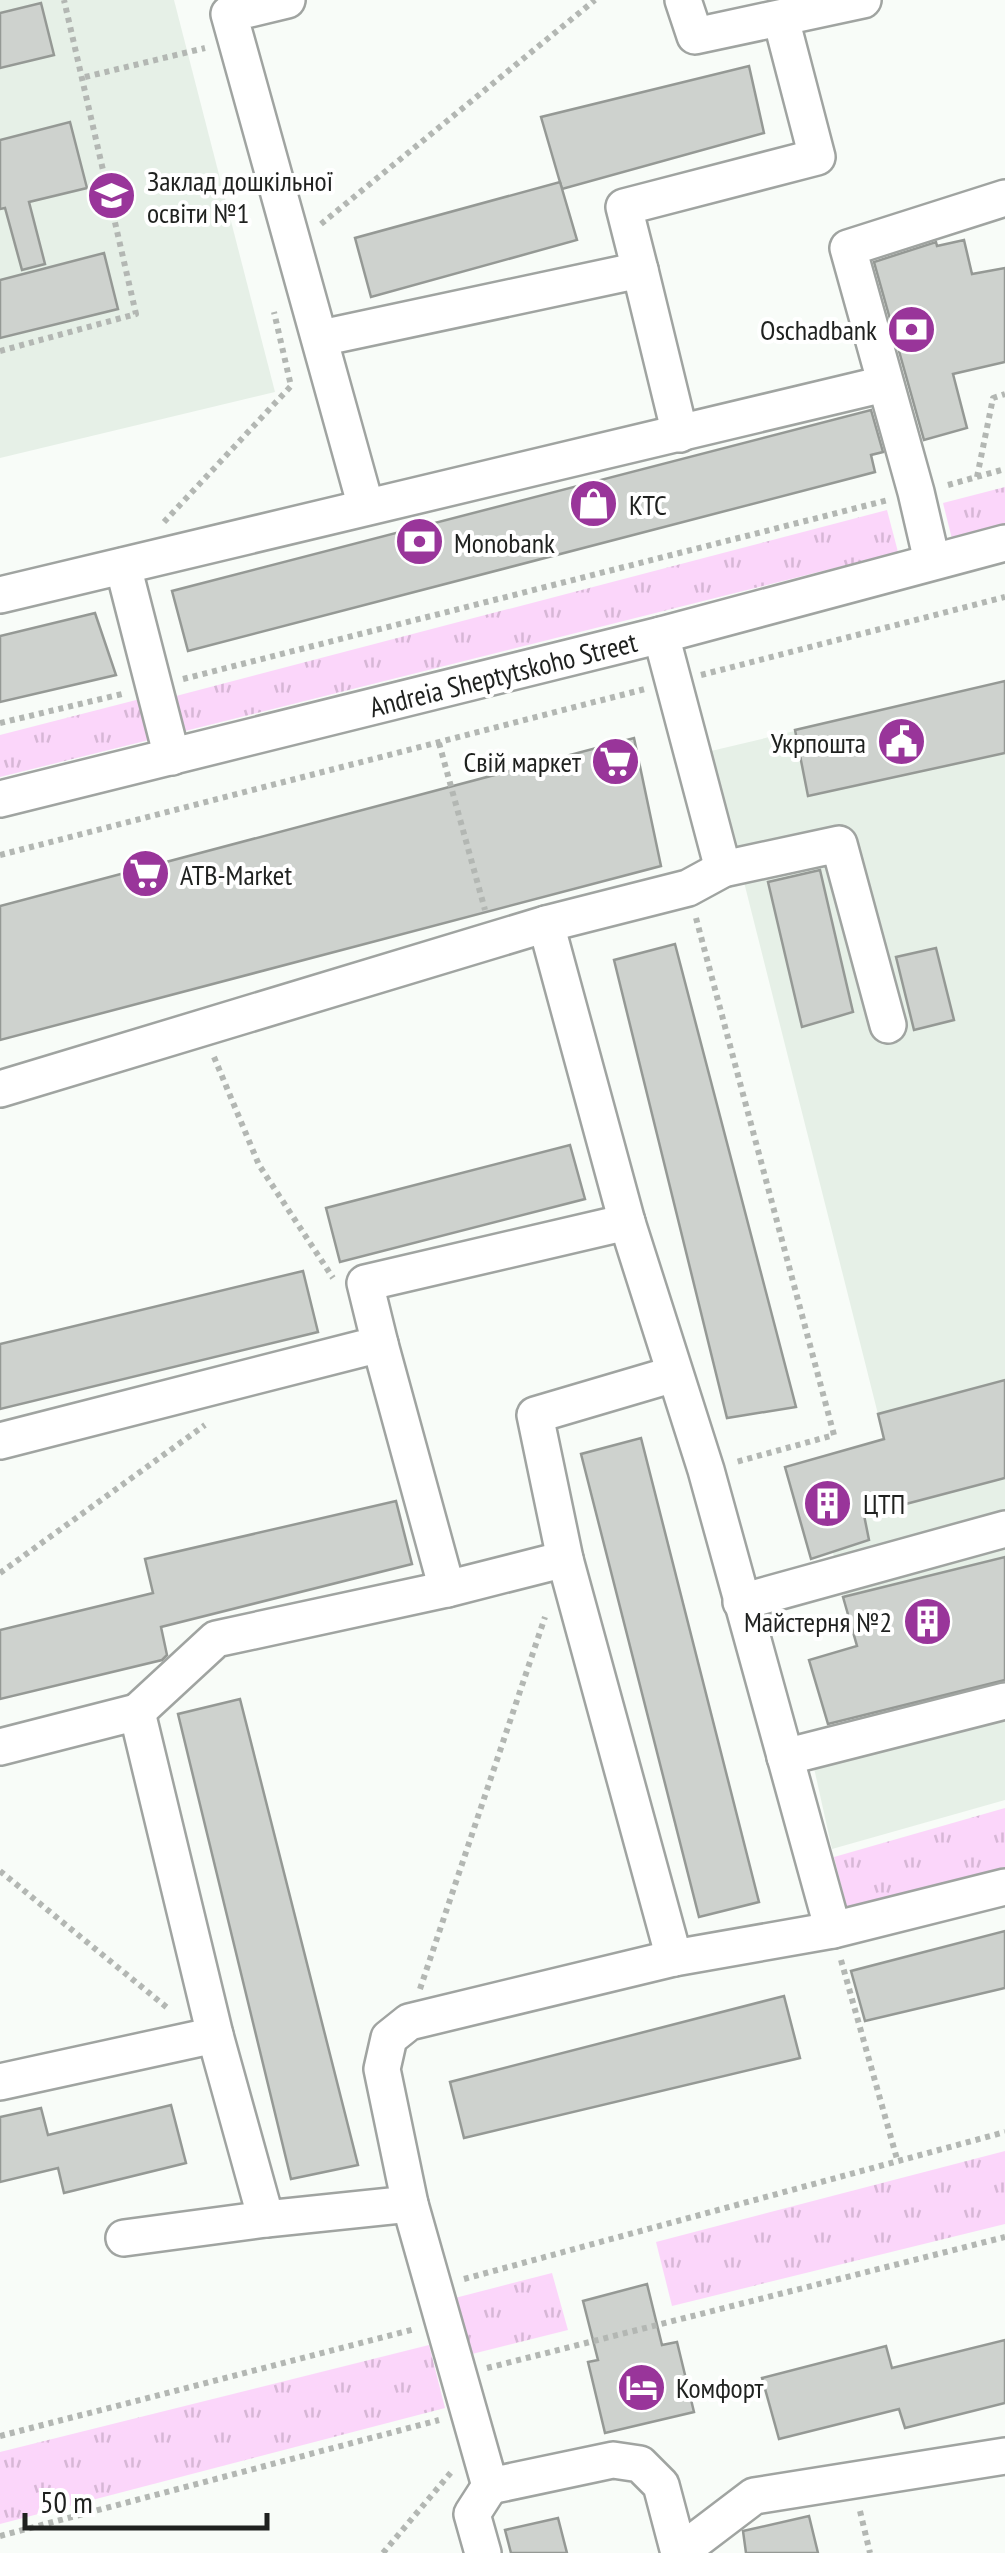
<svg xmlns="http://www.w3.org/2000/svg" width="1005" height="2553" font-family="'PT Sans Narrow',sans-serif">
  <defs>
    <pattern id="grass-tufts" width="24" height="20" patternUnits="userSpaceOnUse" patternTransform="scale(2.5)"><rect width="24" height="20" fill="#fbd6fa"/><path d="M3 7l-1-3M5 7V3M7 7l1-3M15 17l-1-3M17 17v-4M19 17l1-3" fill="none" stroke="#d7b7d6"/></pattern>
  </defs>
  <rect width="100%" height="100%" fill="#f8fcf8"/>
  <g fill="#e6f0e7">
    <polygon points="0,0 174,0 275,392 0,458"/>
    <polygon points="1005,681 1005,1800 832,1849 814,1768 878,1723 833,1553 869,1539 848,1449 884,1438 711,751"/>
  </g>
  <g fill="url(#grass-tufts)">
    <polygon points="1005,487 1005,525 952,539 943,503"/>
    <polygon points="887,510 898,552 185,731 176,696"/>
    <polygon points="140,699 149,740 0,777 0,735"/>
    <polygon points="1005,1808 1005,1867 847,1908 834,1857"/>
    <polygon points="1005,2151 1005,2224 672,2306 656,2242"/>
    <polygon points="552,2273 568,2330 468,2355 451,2299"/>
    <polygon points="429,2345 445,2408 0,2524 0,2452"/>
  </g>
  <g fill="#ced2ce" stroke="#959995" stroke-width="2.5">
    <polygon points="41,3 54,55 0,68 0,13"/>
    <polygon points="749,66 764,133 562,189 541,117"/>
    <polygon points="70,122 87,188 29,202 45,264 22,270 5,208 0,209 0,140"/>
    <polygon points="560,182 577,240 371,297 355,238"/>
    <polygon points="964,240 972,274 1005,268 1005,362 953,374 967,428 924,440 874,262 936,242 937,246"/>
    <polygon points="104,253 118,309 0,338 0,280"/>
    <polygon points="871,410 883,452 871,455 875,472 188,651 172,591"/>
    <polygon points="95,613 116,675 0,702 0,636"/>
    <polygon points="1005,681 1005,753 808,796 795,730"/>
    <polygon points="634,738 661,866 0,1040 0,906"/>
    <polygon points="820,870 853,1012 802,1027 768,882"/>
    <polygon points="675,944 796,1407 727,1418 614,960"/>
    <polygon points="936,948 954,1020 914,1030 896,957"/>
    <polygon points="570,1145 585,1199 340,1262 326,1208"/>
    <polygon points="303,1271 318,1332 0,1409 0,1344"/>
    <polygon points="1005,1380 1005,1478 864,1515 869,1540 811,1559 785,1467 884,1439 878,1414"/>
    <polygon points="641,1438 759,1902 699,1917 581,1454"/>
    <polygon points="396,1501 412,1564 161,1627 167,1655 162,1660 0,1699 0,1630 153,1593 145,1559"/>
    <polygon points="1005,1557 1005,1680 828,1724 809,1660 857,1646 843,1597"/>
    <polygon points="240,1699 358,2165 291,2179 178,1714"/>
    <polygon points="1005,1931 1005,1988 865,2021 851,1971"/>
    <polygon points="784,1996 800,2058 464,2138 450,2082"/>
    <polygon points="171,2105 186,2163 64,2193 58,2168 0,2182 0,2117 41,2108 48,2135"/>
    <polygon points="647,2284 662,2345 677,2342 694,2412 605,2433 588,2362 598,2360 583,2301"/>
    <polygon points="1005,2340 1005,2403 905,2428 899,2409 779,2439 762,2378 886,2346 892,2368"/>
    <polygon points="809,2516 818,2553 746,2553 743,2531"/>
    <polygon points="558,2518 567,2553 511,2553 505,2530"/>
  </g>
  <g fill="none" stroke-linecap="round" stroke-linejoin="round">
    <defs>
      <g id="minor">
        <polyline points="287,0 229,14 366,507"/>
        <polyline points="683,0 695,36 863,0"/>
        <polyline points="640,270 680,434"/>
        <polyline points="321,338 640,270 624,207 817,157 781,19"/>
        <polyline points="932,561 916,492 848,248 1005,198"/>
        <polyline points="123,566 172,757"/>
        <polyline points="0,595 884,384"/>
        <polyline points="661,635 723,869"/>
        <polyline points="0,799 661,635 1005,543"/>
        <polyline points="546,924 627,1222 706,1470 833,1930"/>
        <polyline points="0,1089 546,924 688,888 723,869 839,844 888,1025"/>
        <polyline points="380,1344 447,1589"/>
        <polyline points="674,1374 535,1415 565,1559 674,1958"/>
        <polyline points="0,1441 380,1344 365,1283 627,1222"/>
        <polyline points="741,1602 1005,1529"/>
        <polyline points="137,1712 216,1639 447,1589 565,1559"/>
        <polyline points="0,1747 137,1712 215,2035 266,2219 410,2204"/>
        <polyline points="785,1757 1005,1701"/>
        <polyline points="0,2082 215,2035"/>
        <polyline points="124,2238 266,2219"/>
        <polyline points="483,2553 472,2514 490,2486"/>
        <polyline points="679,2553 661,2485 640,2464 613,2460 490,2486 410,2204 382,2069 389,2038 409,2022 674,1958 833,1930 1005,1887"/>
        <polyline points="679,2553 754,2496 1005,2456"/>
      </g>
    </defs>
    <use href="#minor" stroke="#a0a4a1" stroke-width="40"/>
    <g stroke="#b3b7b3" stroke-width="6" stroke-dasharray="5 5" stroke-linecap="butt">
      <polyline points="85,77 205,48"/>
      <polyline points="321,224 595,0"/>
      <polyline points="0,351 136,314 64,0"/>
      <polyline points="977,477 993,398 1005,394"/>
      <polyline points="948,485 1005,469"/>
      <polyline points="164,522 291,386 274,312"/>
      <polyline points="701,675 1005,597"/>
      <polyline points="183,679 888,500"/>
      <polyline points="0,723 122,694"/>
      <polyline points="439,743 485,910"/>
      <polyline points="0,855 645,689"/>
      <polyline points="696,918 834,1435 736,1462"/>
      <polyline points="214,1057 259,1165 333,1278"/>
      <polyline points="0,1573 205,1425"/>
      <polyline points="0,1871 170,2010"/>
      <polyline points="841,1960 897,2159"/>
      <polyline points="420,1989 545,1617"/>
      <polyline points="464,2279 1005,2132"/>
      <polyline points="487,2368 1005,2237"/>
      <polyline points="0,2436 415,2329"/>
      <polyline points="860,2511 870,2553"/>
      <polyline points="0,2536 439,2420"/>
      <polyline points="383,2553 453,2470"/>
    </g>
    <use href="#minor" stroke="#fff" stroke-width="35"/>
  </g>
  <defs>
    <symbol id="school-disc" viewBox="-11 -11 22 22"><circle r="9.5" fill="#99359a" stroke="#fff"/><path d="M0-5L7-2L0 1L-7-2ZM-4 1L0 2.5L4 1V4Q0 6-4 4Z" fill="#fff"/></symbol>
    <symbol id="bank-disc" viewBox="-11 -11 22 22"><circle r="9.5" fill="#99359a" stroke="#fff"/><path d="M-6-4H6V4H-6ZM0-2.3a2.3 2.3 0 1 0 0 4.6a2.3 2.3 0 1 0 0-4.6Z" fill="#fff"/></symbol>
    <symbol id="shop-disc" viewBox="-11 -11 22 22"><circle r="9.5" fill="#99359a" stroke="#fff"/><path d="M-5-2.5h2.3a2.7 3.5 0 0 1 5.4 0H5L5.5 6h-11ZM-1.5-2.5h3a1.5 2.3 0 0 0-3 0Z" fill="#fff"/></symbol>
    <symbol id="civic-disc" viewBox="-11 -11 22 22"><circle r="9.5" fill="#99359a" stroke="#fff"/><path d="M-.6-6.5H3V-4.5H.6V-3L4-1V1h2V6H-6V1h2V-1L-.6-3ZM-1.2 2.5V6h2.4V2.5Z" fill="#fff"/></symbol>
    <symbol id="supermarket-disc" viewBox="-11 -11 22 22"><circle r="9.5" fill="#99359a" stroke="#fff"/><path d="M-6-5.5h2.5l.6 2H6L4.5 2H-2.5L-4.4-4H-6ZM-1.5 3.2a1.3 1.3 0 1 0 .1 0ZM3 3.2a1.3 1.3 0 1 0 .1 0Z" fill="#fff"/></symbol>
    <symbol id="building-disc" viewBox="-11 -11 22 22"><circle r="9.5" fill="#99359a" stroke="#fff"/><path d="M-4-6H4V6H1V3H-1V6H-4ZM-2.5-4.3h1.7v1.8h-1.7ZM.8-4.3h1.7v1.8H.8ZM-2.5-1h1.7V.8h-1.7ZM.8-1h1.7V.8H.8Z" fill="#fff"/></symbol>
    <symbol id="hotel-disc" viewBox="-11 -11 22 22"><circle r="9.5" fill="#99359a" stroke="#fff"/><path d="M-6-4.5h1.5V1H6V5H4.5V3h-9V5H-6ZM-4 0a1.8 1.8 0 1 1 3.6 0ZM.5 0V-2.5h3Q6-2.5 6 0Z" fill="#fff"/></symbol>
  </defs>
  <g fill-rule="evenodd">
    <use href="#school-disc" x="84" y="168" width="55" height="55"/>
    <use href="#bank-disc" x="884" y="302" width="55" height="55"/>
    <use href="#shop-disc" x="566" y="476" width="55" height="55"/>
    <use href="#bank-disc" x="392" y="514" width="55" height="55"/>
    <use href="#civic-disc" x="874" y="714" width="55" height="55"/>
    <use href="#supermarket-disc" x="588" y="734" width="55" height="55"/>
    <use href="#supermarket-disc" x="118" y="846" width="55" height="55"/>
    <use href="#building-disc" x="800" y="1476" width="55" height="55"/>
    <use href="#building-disc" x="900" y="1594" width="55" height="55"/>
    <use href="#hotel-disc" x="614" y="2360" width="55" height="55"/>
  </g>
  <g text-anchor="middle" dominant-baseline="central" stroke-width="8" stroke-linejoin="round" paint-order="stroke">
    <g font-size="28" fill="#1f211f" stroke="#fff" text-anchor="start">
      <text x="147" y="180">Заклад дошкільної<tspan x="147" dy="32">освіти №1</tspan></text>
      <text x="877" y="329" text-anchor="end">Oschadbank</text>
      <text x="629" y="504">КТС</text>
      <text x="454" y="542">Monobank</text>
      <text x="866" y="742" text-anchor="end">Укрпошта</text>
      <text x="581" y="761" text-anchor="end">Свій маркет</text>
      <text x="180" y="874">ATB-Market</text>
      <text x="863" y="1503">ЦТП</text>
      <text x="892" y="1621" text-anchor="end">Майстерня №2</text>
      <text x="676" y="2387">Комфорт</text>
    </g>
    <g font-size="28" fill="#1f211f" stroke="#fff">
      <text transform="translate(503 674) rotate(-14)">Andreia Sheptytskoho Street</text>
    </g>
  </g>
  <path d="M25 2513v15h242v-15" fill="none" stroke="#1f211f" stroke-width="5"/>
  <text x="40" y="2513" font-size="30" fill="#1f211f" stroke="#ffffff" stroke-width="8" paint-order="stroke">50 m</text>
</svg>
